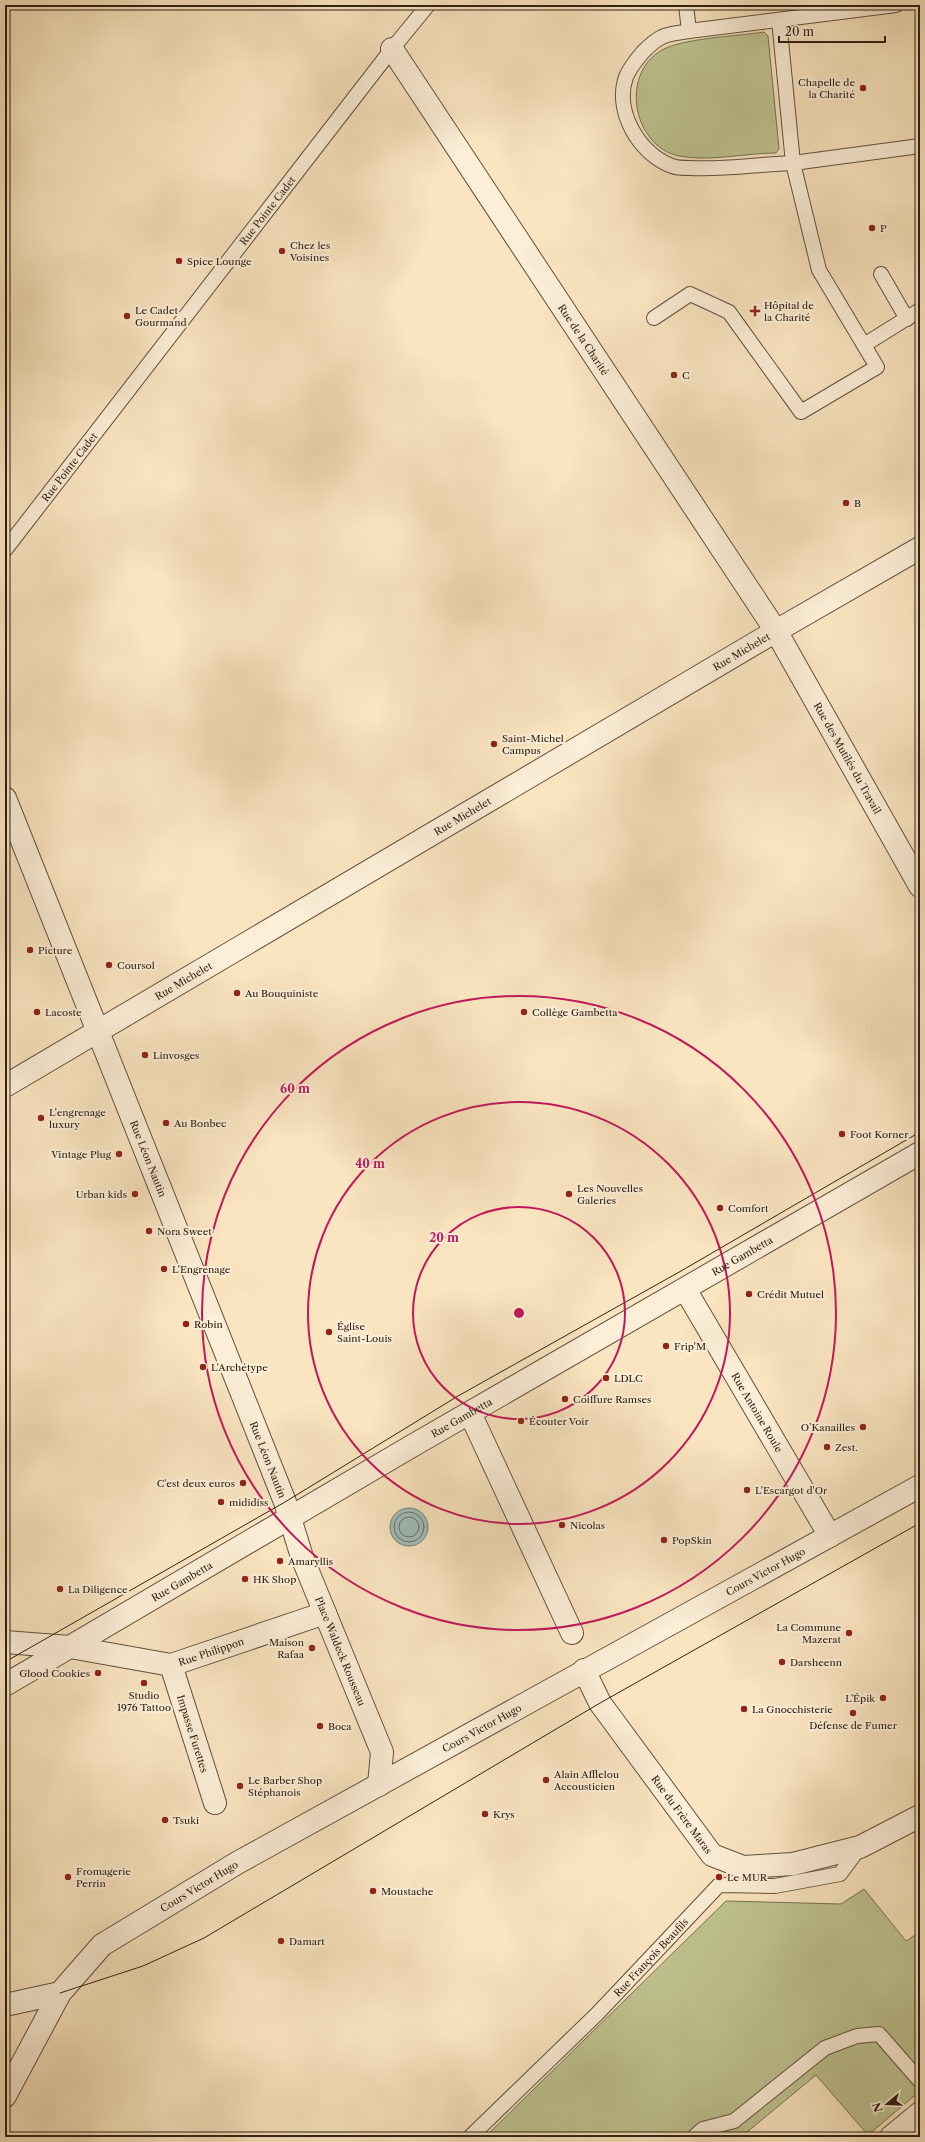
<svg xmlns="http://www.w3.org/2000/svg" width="925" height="2142" font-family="'Libre Caslon Text',serif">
  <rect width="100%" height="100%" fill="#fae5c1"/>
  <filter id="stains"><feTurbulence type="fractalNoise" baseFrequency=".005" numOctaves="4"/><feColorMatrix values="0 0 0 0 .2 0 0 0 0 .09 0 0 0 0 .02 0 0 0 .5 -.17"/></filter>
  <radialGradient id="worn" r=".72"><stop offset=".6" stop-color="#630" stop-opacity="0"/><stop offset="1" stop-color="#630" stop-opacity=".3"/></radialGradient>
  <g fill="#bfc492" stroke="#767253">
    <path d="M764,32l4,4 11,113 -3,4c-31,0 -66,9 -97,3 -48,-10 -60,-87 -13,-108 23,-10 72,-12 98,-16z"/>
    <polygon points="864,1889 906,1941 920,1932 920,2091 868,2135 816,2075 741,2137 485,2137 726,1901 841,1904"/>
  </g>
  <circle fill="#a1bdbc" stroke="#737e79" cx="409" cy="1527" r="19"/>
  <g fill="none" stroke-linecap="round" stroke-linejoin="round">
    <g stroke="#686e68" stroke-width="1">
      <circle cx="409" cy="1527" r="15"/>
      <circle cx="409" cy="1527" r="10"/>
    </g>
    <defs>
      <g id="service">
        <path d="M686,5l3,26c-8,2 -19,2 -27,6 -7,3 -13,9 -19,15 -6,7 -13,15 -17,25 -12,34 13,77 46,89 5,2 12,2 18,2 34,2 69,-4 103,-5l-14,-143"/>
        <polyline points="689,31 896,5"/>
        <polyline points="881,274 907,319"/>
        <polyline points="654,318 690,294 729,312 801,412 877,367 819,270 793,163 920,146"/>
        <polyline points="864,345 920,310"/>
        <path id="s1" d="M5,550l387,-501 36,-44"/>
        <path id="s2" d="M470,2137l127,-123 122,-129 56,1 65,-12 20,-27"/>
        <polyline points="694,2137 703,2129 734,2121 825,2048 857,2036 879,2034 920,2081"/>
      </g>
      <g id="pedestrian">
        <path id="s3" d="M5,798l280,704 17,55 80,195 -3,33"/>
        <polyline points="470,1413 572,1633"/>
        <path id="s4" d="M5,1642l65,5 101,18 154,-52"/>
        <path id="s5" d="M171,1665l44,138"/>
      </g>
      <g id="minor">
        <path id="s6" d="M392,49l384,582 144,255"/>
        <path id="s7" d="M5,1086l771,-455 144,-83"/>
        <path id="s8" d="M685,1289l145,247"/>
        <path id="s9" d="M584,1670l16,33 112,152 31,12 50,-3 67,-17 60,-31"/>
        <path id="s10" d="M5,1685l407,-239 508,-293"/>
        <polyline points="5,2005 60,1993"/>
        <path id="s11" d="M5,2096l55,-103 42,-48 135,-82 683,-377"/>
        <polyline points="891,2137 920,2113"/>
      </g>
    </defs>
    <use href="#service" stroke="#61513f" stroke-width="16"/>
    <use href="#pedestrian" stroke="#61513f" stroke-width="24"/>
    <use href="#minor" stroke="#61513f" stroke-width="24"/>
    <use href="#service" stroke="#fceed7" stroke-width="14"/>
    <use href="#pedestrian" stroke="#fceed7" stroke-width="22"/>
    <use href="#minor" stroke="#fceed7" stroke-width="22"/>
    <g stroke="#2e2014" stroke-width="1">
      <polyline points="5,1662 285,1502 458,1396 681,1271 920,1132"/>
      <polyline points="60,1993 143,1966 204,1938 600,1703 920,1523"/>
    </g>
  </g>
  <g fill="none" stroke="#c2185b" stroke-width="2">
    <circle cx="519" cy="1313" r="106"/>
    <circle cx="519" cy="1313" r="211"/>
    <circle cx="519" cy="1313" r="317"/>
  </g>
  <g fill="#8f2418" stroke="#fceed7" stroke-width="1.5">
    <circle cx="863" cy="88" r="4"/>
    <circle cx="872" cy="228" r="4"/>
    <circle cx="282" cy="251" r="4"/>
    <circle cx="179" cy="261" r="4"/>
    <path d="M753 305h4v4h4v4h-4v4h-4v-4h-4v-4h4z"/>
    <circle cx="127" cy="316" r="4"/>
    <circle cx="674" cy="375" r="4"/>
    <circle cx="846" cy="503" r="4"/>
    <circle cx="494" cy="744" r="4"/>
    <circle cx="30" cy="950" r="4"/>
    <circle cx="109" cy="965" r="4"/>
    <circle cx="237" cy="993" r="4"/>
    <circle cx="37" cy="1012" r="4"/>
    <circle cx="524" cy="1012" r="4"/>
    <circle cx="145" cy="1055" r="4"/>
    <circle cx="41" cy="1118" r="4"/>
    <circle cx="166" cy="1123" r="4"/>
    <circle cx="842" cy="1134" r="4"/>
    <circle cx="119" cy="1154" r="4"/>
    <circle cx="135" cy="1194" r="4"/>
    <circle cx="569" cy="1194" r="4"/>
    <circle cx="720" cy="1208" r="4"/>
    <circle cx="149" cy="1231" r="4"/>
    <circle cx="164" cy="1269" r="4"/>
    <circle cx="749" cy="1294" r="4"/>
    <circle cx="186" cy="1324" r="4"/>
    <circle cx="329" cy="1332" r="4"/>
    <circle cx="666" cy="1346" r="4"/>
    <circle cx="203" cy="1367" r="4"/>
    <circle cx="606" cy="1378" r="4"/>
    <circle cx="565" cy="1399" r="4"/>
    <circle cx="521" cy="1421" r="4"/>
    <circle cx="863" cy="1427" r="4"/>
    <circle cx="827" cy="1447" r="4"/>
    <circle cx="243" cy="1483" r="4"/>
    <circle cx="747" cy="1490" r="4"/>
    <circle cx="221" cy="1502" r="4"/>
    <circle cx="562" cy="1525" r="4"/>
    <circle cx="664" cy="1540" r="4"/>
    <circle cx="280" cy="1561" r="4"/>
    <circle cx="245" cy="1579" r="4"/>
    <circle cx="60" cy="1589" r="4"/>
    <circle cx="849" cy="1633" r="4"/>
    <circle cx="312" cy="1648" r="4"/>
    <circle cx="782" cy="1662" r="4"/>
    <circle cx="98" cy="1673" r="4"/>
    <circle cx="144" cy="1683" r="4"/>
    <circle cx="883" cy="1698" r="4"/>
    <circle cx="744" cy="1709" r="4"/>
    <circle cx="853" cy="1713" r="4"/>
    <circle cx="320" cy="1726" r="4"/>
    <circle cx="546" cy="1780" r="4"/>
    <circle cx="240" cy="1786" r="4"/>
    <circle cx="485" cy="1814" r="4"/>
    <circle cx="165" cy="1820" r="4"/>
    <circle cx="68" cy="1877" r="4"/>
    <circle cx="719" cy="1877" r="4"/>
    <circle cx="373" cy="1891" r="4"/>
    <circle cx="281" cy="1941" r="4"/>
  </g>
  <g text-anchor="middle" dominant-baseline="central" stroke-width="4" stroke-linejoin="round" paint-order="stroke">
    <g font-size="10" fill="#2e2014" stroke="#fceed7" text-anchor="start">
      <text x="855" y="82" text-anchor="end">Chapelle de<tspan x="855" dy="12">la Charité</tspan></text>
      <text x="880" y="228">P</text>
      <text x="290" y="245">Chez les<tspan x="290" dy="12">Voisines</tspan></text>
      <text x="187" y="261">Spice Lounge</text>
      <text x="764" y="305">Hôpital de<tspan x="764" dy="12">la Charité</tspan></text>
      <text x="135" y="310">Le Cadet<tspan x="135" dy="12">Gourmand</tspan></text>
      <text x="682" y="375">C</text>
      <text x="854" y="503">B</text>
      <text x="502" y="738">Saint-Michel<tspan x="502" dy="12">Campus</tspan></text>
      <text x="38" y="950">Picture</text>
      <text x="117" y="965">Coursol</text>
      <text x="245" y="993">Au Bouquiniste</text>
      <text x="45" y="1012">Lacoste</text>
      <text x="532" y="1012">Collège Gambetta</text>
      <text x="153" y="1055">Linvosges</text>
      <text x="49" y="1112">L'engrenage<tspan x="49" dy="12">luxury</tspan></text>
      <text x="174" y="1123">Au Bonbec</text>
      <text x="850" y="1134">Foot Korner</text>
      <text x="111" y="1154" text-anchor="end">Vintage Plug</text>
      <text x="577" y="1188">Les Nouvelles<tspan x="577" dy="12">Galeries</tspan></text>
      <text x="127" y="1194" text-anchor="end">Urban kids</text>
      <text x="728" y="1208">Comfort</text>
      <text x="157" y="1231">Nora Sweet</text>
      <text x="172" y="1269">L'Engrenage</text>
      <text x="757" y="1294">Crédit Mutuel</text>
      <text x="194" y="1324">Robin</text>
      <text x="337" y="1326">Église<tspan x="337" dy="12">Saint-Louis</tspan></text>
      <text x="674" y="1346">Frip'M</text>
      <text x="211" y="1367">L'Archétype</text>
      <text x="614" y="1378">LDLC</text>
      <text x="573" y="1399">Coiffure Ramses</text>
      <text x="529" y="1421">Écouter Voir</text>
      <text x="855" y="1427" text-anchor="end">O’Kanailles</text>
      <text x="835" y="1447">Zest.</text>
      <text x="235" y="1483" text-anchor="end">C'est deux euros</text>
      <text x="755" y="1490">L'Escargot d'Or</text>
      <text x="229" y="1502">mididiss</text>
      <text x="570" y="1525">Nicolas</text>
      <text x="672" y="1540">PopSkin</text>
      <text x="288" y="1561">Amaryllis</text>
      <text x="253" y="1579">HK Shop</text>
      <text x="68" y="1589">La Diligence</text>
      <text x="841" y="1627" text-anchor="end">La Commune<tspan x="841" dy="12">Mazerat</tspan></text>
      <text x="304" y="1642" text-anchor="end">Maison<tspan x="304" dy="12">Rafaa</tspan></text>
      <text x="790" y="1662">Darsheenn</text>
      <text x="90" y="1673" text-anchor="end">Glood Cookies</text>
      <text x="144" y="1695" text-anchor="middle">Studio<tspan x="144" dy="12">1976 Tattoo</tspan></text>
      <text x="875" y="1698" text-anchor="end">L'Épik</text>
      <text x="752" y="1709">La Gnocchisterie</text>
      <text x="853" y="1725" text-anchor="middle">Défense de Fumer</text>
      <text x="328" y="1726">Boca</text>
      <text x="554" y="1774">Alain Afflelou<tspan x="554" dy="12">Accousticien</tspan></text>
      <text x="248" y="1780">Le Barber Shop<tspan x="248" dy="12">Stéphanois</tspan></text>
      <text x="493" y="1814">Krys</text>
      <text x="173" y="1820">Tsuki</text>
      <text x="76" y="1871">Fromagerie<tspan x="76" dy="12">Perrin</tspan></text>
      <text x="727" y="1877">Le MUR</text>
      <text x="381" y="1891">Moustache</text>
      <text x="289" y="1941">Damart</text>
    </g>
    <g font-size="10" fill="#2e2014" stroke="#fceed7">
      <text stroke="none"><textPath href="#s1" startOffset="429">Rue Pointe Cadet</textPath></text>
      <text stroke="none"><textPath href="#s6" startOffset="348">Rue de la Charité</textPath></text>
      <text stroke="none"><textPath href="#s1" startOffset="105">Rue Pointe Cadet</textPath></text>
      <text stroke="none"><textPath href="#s7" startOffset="855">Rue Michelet</textPath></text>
      <text stroke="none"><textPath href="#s6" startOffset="843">Rue des Mutilés du Travail</textPath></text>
      <text stroke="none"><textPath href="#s7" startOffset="531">Rue Michelet</textPath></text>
      <text stroke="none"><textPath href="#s7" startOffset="207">Rue Michelet</textPath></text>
      <text stroke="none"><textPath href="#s3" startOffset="388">Rue Léon Nautin</textPath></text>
      <text stroke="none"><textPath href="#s10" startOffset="853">Rue Gambetta</textPath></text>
      <text stroke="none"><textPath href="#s8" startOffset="143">Rue Antoine Roule</textPath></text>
      <text stroke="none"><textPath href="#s10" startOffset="529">Rue Gambetta</textPath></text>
      <text stroke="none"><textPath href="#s3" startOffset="712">Rue Léon Nautin</textPath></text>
      <text stroke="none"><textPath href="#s11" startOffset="942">Cours Victor Hugo</textPath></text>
      <text stroke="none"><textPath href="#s10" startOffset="205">Rue Gambetta</textPath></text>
      <text stroke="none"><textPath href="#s4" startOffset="210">Rue Philippon</textPath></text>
      <text stroke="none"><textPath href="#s3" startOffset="917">Place Waldeck Rousseau</textPath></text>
      <text stroke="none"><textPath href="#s11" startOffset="618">Cours Victor Hugo</textPath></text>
      <text stroke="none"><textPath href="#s5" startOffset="72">Impasse Furettes</textPath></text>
      <text stroke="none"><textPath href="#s9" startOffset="175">Rue du Frère Maras</textPath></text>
      <text stroke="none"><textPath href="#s11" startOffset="294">Cours Victor Hugo</textPath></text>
      <text stroke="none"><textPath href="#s2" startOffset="255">Rue François Beaufils</textPath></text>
    </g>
  </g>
  <circle cx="519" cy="1313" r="6" fill="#c2185b" stroke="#fceed7" stroke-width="2"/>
  <g font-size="12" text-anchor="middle" font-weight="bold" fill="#c2185b" stroke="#fceed7" stroke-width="4" stroke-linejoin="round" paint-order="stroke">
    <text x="295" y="1093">60 m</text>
    <text x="370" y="1168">40 m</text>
    <text x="444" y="1242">20 m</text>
  </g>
  <rect width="925" height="2142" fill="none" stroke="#fae5c1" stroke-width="20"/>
  <rect x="6" y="6" width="913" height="2130" fill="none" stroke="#2e2014" stroke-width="2"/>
  <rect x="10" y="10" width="905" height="2122" fill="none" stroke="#2e2014"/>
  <g transform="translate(887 2104) rotate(251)" stroke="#fceed7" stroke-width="3" paint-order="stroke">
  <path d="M0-3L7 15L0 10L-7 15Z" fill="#2e2014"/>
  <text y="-6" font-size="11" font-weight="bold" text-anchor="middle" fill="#2e2014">N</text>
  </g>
  <path d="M779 36v6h106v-6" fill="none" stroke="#2e2014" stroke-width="2"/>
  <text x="785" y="36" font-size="12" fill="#2e2014" stroke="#fceed7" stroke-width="3" paint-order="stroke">20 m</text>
  <rect width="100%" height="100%" filter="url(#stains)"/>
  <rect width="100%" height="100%" fill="url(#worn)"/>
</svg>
